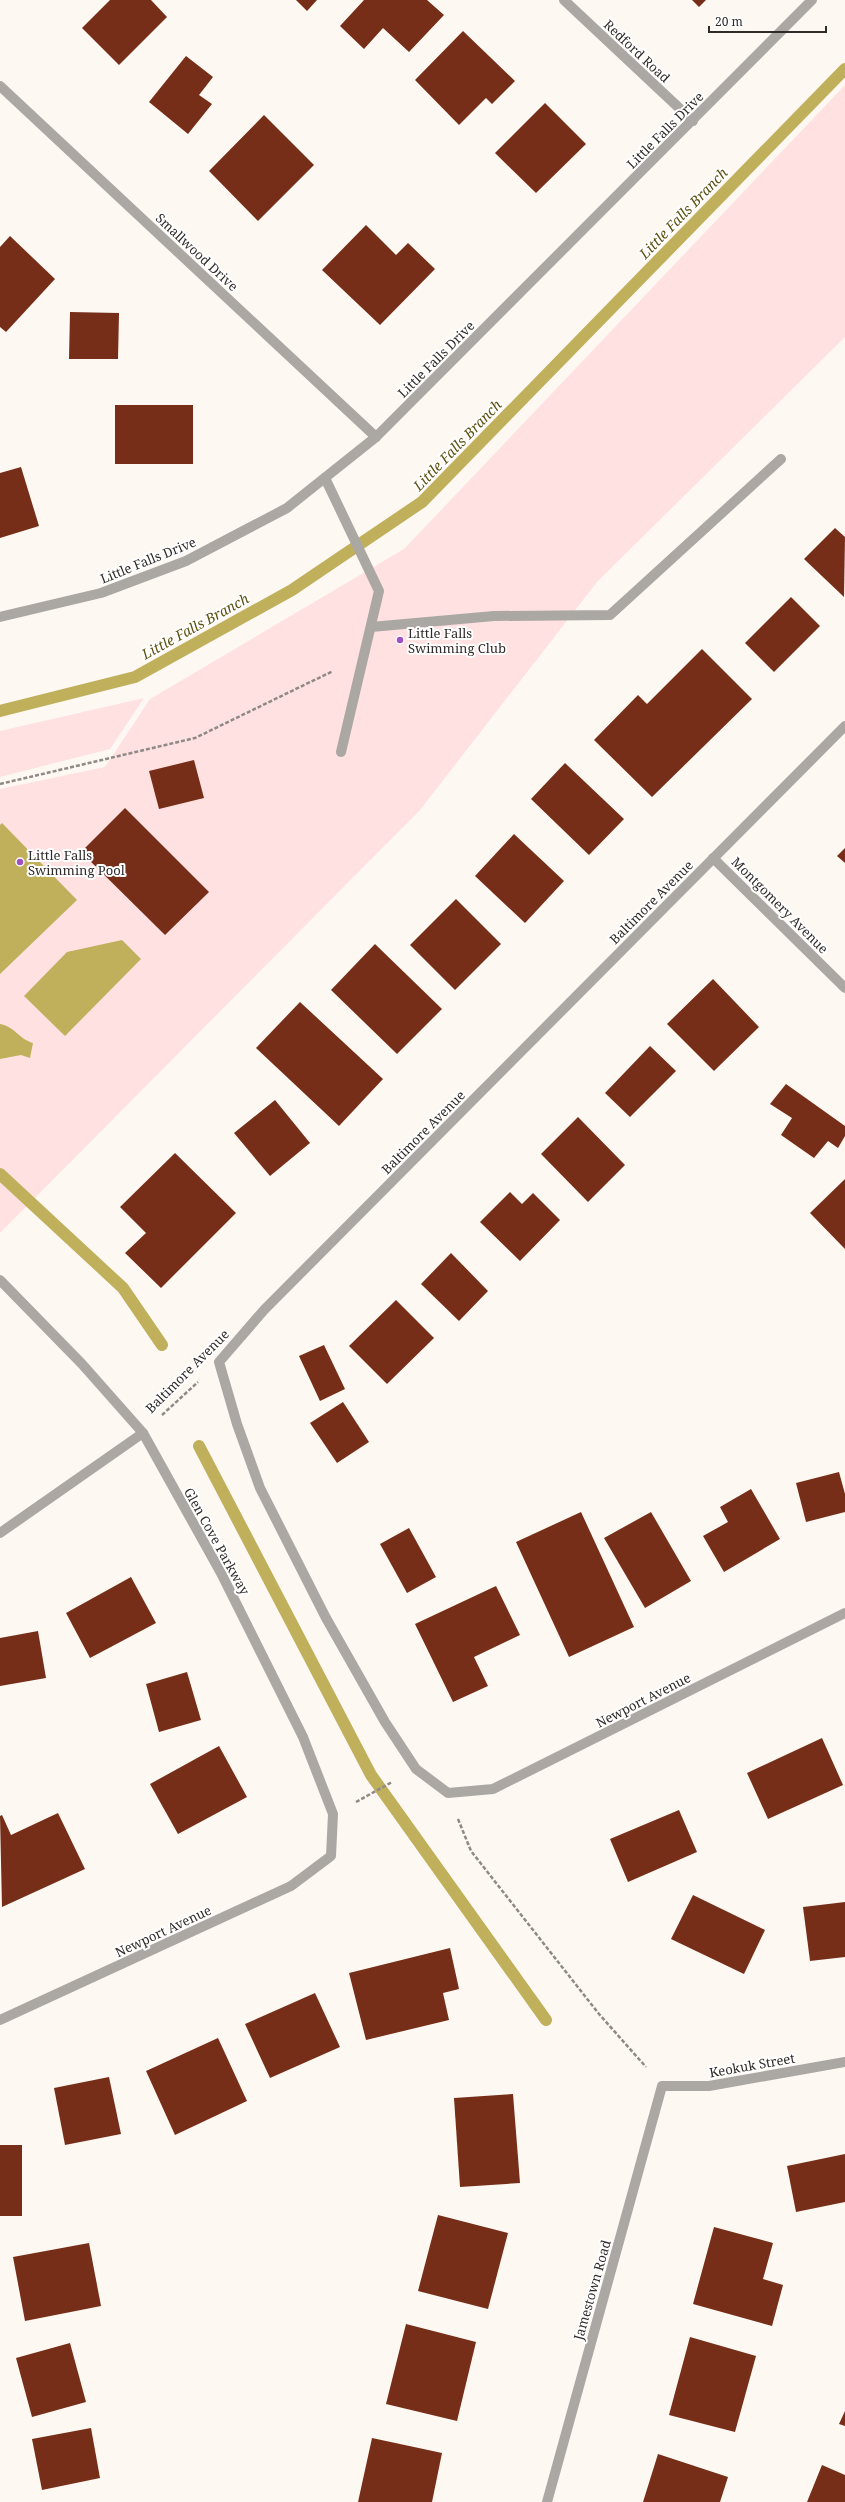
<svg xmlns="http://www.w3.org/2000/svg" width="845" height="2502" font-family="'Noto Serif',serif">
  <rect width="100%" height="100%" fill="#fef8f3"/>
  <g fill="#ffe1e2">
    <polygon points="845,85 845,337 597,582 420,810 0,1233 0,789 105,767 150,699 404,549"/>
    <polygon points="144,698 110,749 0,777 0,731"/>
  </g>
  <g fill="#c0b05c">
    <polygon points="2,823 77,900 0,974 0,825"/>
    <polygon points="122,940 141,959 65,1036 24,996 67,952"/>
    <path d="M0,1024c14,2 19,15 33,19l-3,15 -9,-3 -21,4z"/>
  </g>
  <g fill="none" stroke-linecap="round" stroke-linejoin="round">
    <g stroke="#c0b05c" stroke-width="12">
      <polyline points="0,711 135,677 292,590 422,502 845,69"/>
      <polyline points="0,1174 123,1288 162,1345"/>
      <polyline points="199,1446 371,1775 546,2020"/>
    </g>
  </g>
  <g fill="#762e18">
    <polygon points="110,0 151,0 167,17 119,65 82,28"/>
    <polygon points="296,0 317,0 307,11"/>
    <polygon points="364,0 427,0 444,15 409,52 383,28 364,49 340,26"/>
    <polygon points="692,0 706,0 699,7"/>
    <polygon points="463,31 515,81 492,104 486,98 459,125 415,80"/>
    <polygon points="186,56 213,77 199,95 212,104 188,134 149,102"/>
    <polygon points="545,103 586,144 536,193 495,153"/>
    <polygon points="264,115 314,165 258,221 209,171"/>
    <polygon points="366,225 396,255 408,243 435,269 380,325 322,270"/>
    <polygon points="10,236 55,279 6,332 0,327 0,247"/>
    <polygon points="70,312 119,313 118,359 69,359"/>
    <rect x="115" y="405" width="78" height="59"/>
    <polygon points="21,467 39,526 0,538 0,473"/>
    <polygon points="835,528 845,537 844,597 804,559"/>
    <polygon points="791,597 820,626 774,672 745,643"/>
    <polygon points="702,649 752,699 652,797 594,740 638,695 647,704"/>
    <polygon points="194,760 204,798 159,809 149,771"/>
    <polygon points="565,763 624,819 589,855 531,799"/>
    <polygon points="125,808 209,892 165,935 81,852"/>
    <polygon points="514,834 564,881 525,923 475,876"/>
    <polygon points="845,848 845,863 837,856"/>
    <polygon points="456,899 501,944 455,990 410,945"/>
    <polygon points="375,944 442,1009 397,1054 331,990"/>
    <polygon points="713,979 759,1027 714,1071 667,1024"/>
    <polygon points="300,1002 383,1079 339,1126 256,1048"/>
    <polygon points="650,1046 676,1071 630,1117 605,1093"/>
    <polygon points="786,1084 845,1126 845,1136 838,1148 828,1141 814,1158 781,1135 792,1118 770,1104"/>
    <polygon points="275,1100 310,1143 270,1176 234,1133"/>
    <polygon points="578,1117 625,1165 588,1202 541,1154"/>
    <polygon points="175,1153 236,1213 161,1288 125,1253 146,1233 120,1207"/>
    <polygon points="845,1179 845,1249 810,1213"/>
    <polygon points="510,1192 522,1204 533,1193 560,1220 520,1261 480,1222"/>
    <polygon points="451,1253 488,1291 459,1321 421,1284"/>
    <polygon points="396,1300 434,1338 387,1384 349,1346"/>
    <polygon points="324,1345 345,1389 320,1401 299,1356"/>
    <polygon points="343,1402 369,1442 337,1463 310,1423"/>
    <polygon points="839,1472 845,1494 845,1512 806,1522 796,1483"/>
    <polygon points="751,1489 780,1539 724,1572 703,1536 728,1522 720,1507"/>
    <polygon points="581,1512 634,1627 569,1657 516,1542"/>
    <polygon points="651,1512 691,1581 645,1608 604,1538"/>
    <polygon points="409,1528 436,1577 407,1593 380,1544"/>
    <polygon points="131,1577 156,1623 90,1658 66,1613"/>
    <polygon points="496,1586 520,1635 474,1657 488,1686 453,1702 415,1624"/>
    <polygon points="38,1631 46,1678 0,1686 0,1638"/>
    <polygon points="187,1672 201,1720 159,1732 146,1684"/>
    <polygon points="822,1738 843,1785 768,1819 747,1773"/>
    <polygon points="219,1746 247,1797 178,1834 150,1784"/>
    <polygon points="679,1810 697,1852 628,1882 610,1839"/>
    <polygon points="58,1813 85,1869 2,1907 0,1816 2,1815 11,1835"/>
    <polygon points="693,1895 765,1930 744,1974 671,1939"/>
    <polygon points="845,1902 845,1957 810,1961 803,1907"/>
    <polygon points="450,1948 459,1989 443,1993 449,2020 366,2040 349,1973"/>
    <polygon points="315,1993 340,2047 270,2078 245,2024"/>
    <polygon points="218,2038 247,2101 175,2135 146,2071"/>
    <polygon points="109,2077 121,2134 65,2145 54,2088"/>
    <polygon points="513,2094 520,2183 460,2187 454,2098"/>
    <rect x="0" y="2145" width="22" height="71"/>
    <polygon points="845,2154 845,2202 796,2212 787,2166"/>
    <polygon points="438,2215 508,2233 488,2309 418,2291"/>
    <polygon points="714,2227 773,2243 763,2279 783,2285 772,2326 693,2304"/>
    <polygon points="89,2243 101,2306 25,2321 13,2257"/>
    <polygon points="406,2324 476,2342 457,2421 386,2404"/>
    <polygon points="690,2337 756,2356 735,2432 669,2415"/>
    <polygon points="70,2343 86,2402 32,2417 16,2358"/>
    <polygon points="845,2411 845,2426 839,2424"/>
    <polygon points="91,2428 100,2478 42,2490 32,2439"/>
    <polygon points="372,2438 442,2453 432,2502 358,2502"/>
    <polygon points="658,2454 728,2477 720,2502 643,2502"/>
    <polygon points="822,2465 845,2475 845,2502 807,2502"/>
  </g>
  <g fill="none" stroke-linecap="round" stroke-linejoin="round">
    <g stroke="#8f8a87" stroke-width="2.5" stroke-dasharray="4 2" stroke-linecap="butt">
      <polyline points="0,784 195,738 333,671"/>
      <polyline points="162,1415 198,1382"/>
      <polyline points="356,1802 392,1782"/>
      <polyline points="458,1819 471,1851 599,2014 646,2067"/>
    </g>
    <g stroke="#aba8a4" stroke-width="10">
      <polyline points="564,0 693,121"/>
      <polyline points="0,86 376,437"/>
      <polyline points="325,478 379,591 341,752"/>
      <polyline points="0,617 101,593 186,561 287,508 376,437 812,0"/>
      <polyline points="371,627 494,616 610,615 781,459"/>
      <polyline points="845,726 264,1310 219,1362 237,1424 260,1488 326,1618 385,1722 416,1769 448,1793 493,1789 845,1613"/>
      <polyline points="713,858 845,988"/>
      <polyline points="0,1280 82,1364 143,1433 221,1573 303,1737 333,1814 331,1856 291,1886 0,2020"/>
      <polyline points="0,1533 143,1433"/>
      <polyline points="547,2502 662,2086 709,2086 845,2062"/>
    </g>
  </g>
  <g fill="#a051c1" stroke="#fff" stroke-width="1.5">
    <circle cx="400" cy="640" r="4"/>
    <circle cx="20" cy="862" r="4"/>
  </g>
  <g text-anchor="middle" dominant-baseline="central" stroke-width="4" stroke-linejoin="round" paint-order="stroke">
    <g font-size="13" fill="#2f2b29" stroke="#fff">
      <text transform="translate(637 51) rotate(43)">Redford Road</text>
      <text transform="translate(665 130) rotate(-45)">Little Falls Drive</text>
      <text transform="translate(197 252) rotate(43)">Smallwood Drive</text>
      <text transform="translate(436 359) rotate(-45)">Little Falls Drive</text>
      <text transform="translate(148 560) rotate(-22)">Little Falls Drive</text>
      <text transform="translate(651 902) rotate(-45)">Baltimore Avenue</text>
      <text transform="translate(780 905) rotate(45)">Montgomery Avenue</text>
      <text transform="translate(423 1132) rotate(-45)">Baltimore Avenue</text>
      <text transform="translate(187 1371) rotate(-45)">Baltimore Avenue</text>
      <text transform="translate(217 1541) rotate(61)">Glen Cove Parkway</text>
      <text transform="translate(643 1700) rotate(-27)">Newport Avenue</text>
      <text transform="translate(163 1931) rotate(-25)">Newport Avenue</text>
      <text transform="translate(752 2065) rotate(-10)">Keokuk Street</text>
      <text transform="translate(592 2290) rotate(-74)">Jamestown Road</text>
    </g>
    <g font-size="13" fill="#2f2b29" stroke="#fff" text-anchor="start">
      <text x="408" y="633">Little Falls<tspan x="408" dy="15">Swimming Club</tspan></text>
      <text x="28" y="855">Little Falls<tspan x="28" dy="15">Swimming Pool</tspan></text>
    </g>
    <g font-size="14" font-style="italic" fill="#5d5212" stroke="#fff">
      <text transform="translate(683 213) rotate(-46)">Little Falls Branch</text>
      <text transform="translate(457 445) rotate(-46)">Little Falls Branch</text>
      <text transform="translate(195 626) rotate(-29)">Little Falls Branch</text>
    </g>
  </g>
  <path d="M709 26v6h117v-6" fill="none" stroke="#2f2b29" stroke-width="2"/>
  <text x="715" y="26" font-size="12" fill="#2f2b29" stroke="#ffffff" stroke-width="3" paint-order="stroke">20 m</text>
</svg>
